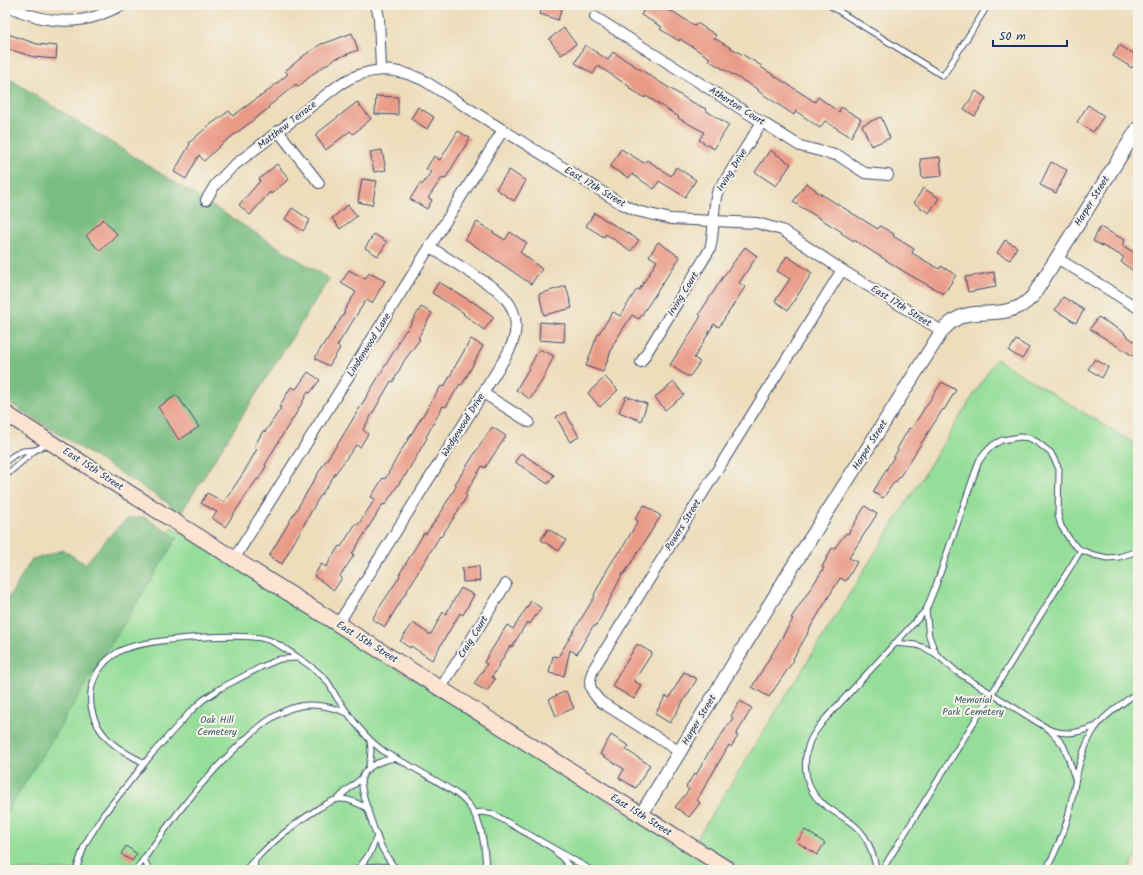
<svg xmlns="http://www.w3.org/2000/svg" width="1143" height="875" font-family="Kalam,sans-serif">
  <rect width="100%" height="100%" fill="#f7f3e8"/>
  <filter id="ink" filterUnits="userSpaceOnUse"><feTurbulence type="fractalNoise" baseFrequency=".025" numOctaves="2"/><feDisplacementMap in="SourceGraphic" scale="8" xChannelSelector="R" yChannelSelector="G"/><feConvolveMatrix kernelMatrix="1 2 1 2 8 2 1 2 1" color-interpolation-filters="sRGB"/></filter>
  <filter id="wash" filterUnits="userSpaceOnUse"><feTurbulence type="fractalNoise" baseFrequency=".012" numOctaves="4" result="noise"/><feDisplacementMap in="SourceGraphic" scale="16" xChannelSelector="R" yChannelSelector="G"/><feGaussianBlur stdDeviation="0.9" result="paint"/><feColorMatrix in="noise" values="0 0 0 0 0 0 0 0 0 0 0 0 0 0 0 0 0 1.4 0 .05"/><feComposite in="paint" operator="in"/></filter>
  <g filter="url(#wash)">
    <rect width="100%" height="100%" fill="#edddbb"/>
    <g fill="#95de99" stroke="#58867c">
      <polygon points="996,359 1138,446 1138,853 1128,870 743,870 696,840"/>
      <polygon points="172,527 717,870 5,870 5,791"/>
    </g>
    <g fill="#78bd81" stroke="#4a7670">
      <polygon points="5,76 329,279 179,516 168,509 171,505 5,400"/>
      <polygon points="144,517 177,538 5,815 5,604 32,559 45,556 63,550 85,564 116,529 129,518"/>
    </g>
    <g id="blocks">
      <g fill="#ea9b88">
        <polygon points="543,5 563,5 558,20 540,14"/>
        <polygon points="647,5 659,5 671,12 672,11 695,26 697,23 716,35 714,38 762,66 761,67 815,102 818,97 839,112 841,107 861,119 851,137 825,121 820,128 796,111 794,115 758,91 759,90 708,60 710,58 680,39 679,41 660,29 662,27 641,15"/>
        <polygon points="564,28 576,44 561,55 549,39"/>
        <polygon points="352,33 358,50 335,59 311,75 312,75 298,87 296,84 268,107 269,108 222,144 204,161 199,155 186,179 174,172 190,144 189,143 207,127 229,111 233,116 260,96 260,97 288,74 285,71 306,54 323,43 323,44"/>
        <polygon points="8,34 37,44 57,46 56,59 34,57 5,48"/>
        <polygon points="585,45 608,60 613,52 688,100 706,109 705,110 729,125 714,149 699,140 704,132 678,118 679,117 646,96 645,98 629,88 630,87 598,66 593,74 575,63"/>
        <polygon points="1119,45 1138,56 1138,58 1132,68 1113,56"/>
        <polygon points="976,91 986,98 975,116 964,109"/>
        <polygon points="376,96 398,97 398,115 375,114"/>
        <polygon points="357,102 371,119 353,134 350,131 326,150 315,135"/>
        <polygon points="1088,105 1104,116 1093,132 1077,122"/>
        <polygon points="418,107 434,117 427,129 411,119"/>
        <polygon points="881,117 890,138 871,146 862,125"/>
        <polygon points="458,131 470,138 445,179 442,178 428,198 432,200 427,209 410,199 420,183 422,185 431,172 426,169 434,156 440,160"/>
        <polygon points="621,149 644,163 647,160 671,176 676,167 696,180 685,197 659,181 654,189 632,174 629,178 610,167"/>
        <polygon points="382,150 386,170 374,172 370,152"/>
        <polygon points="770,150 791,164 776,186 755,172"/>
        <polygon points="940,157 942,176 922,178 920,159"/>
        <polygon points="1051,162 1067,170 1056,193 1040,185"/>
        <polygon points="277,164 289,179 271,194 270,192 250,215 239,205 260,181 259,179"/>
        <polygon points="509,170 526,181 514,201 496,189"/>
        <polygon points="362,179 377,181 372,205 358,202"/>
        <polygon points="806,183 816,190 816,191 878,229 880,226 894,234 893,236 914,249 912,253 939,269 941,266 956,275 944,294 908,274 854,240 854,241 841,233 842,232 793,202"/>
        <polygon points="923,188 939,198 929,213 914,203"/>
        <polygon points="348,205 357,216 340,229 332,218"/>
        <polygon points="292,208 310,220 303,231 285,219"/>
        <polygon points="594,213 639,240 631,251 606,234 604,237 586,226"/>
        <polygon points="103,219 117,234 100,251 86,236"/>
        <polygon points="477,222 505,240 510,232 527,243 520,252 542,269 531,284 465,239"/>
        <polygon points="1100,227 1125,240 1122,245 1138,255 1138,274 1121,262 1124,257 1093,241"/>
        <polygon points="374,234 387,242 378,256 365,248"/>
        <polygon points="1005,240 1017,247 1010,260 997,253"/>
        <polygon points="658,242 680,257 639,319 632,315 614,343 603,372 586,366 597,336 613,312 620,316 637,289 639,290 657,261 649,256"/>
        <polygon points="745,247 757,256 739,283 745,287 719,327 714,324 694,358 700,362 690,376 687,376 670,365 680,349 681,349 701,316 699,314 725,274"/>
        <polygon points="787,256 812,273 788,310 775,301 790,279 777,271"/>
        <polygon points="349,270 365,279 369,273 385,281 372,303 366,300 337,346 340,348 329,366 316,359 316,356 326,340 327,340 345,312 344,311 356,292 341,283"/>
        <polygon points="994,272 996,287 968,292 965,277"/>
        <polygon points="439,282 472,302 472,301 494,317 484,330 463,314 464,313 432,293"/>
        <polygon points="566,286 572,308 544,315 539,294"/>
        <polygon points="1063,297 1084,310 1076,323 1055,310"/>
        <polygon points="421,307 432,313 418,338 420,339 404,361 393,382 391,381 363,430 368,434 360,447 356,445 335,474 317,501 282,564 269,556 323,465 339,442 399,343 398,342 406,330 407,330"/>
        <polygon points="1098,317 1125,333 1124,334 1138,344 1138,359 1090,329"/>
        <polygon points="540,322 565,324 564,342 539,340"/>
        <polygon points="471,339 483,346 462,385 460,384 446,407 443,406 426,437 427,438 405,476 404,476 385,505 383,504 352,554 354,555 340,576 342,578 334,590 314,576 321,564 326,567 339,546 341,547 356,523 358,525 375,499 371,497 383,478 385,479 399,454 441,386 444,387 457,363"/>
        <polygon points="1016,340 1029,348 1022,359 1009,351"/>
        <polygon points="539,349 554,356 542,381 530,399 516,390 528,370"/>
        <polygon points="1095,359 1108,367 1102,378 1088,369"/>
        <polygon points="308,372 320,380 310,393 308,392 293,419 284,432 265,465 266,466 258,480 257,479 225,527 212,518 217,512 201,503 207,493 224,502 244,472 257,449 254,447 263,431 265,432 281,408 279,407 291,387 296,389"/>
        <polygon points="605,377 618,390 600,407 588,393"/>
        <polygon points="674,382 684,395 665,410 655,397"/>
        <polygon points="942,382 956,390 944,410 943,409 912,458 896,482 895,481 883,498 873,492 898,450 897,449 909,428 911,429"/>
        <polygon points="177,395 199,427 179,440 158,407"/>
        <polygon points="626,396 647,404 641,421 619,412"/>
        <polygon points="565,412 579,437 570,442 556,417"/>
        <polygon points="492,427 506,436 485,468 482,466 465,494 467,496 453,519 441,537 440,536 385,627 372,619 400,576 399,575 424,533 426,534 444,508 443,508 457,485 455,484"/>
        <polygon points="521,453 554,475 548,484 515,462"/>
        <polygon points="644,505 661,516 624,574 623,573 603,613 595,627 593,626 577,654 570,650 564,676 549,673 553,656 558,657 581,619 595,596 594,595 607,570 619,551 620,552 638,521 635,519"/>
        <polygon points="865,506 877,514 849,558 857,562 846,581 840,578 807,633 808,633 793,659 794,660 769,697 752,687 793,619 791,618 824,568 822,567 832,548 834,549 846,533 848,534"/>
        <polygon points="548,529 566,540 559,551 541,540"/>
        <polygon points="479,566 480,581 463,582 462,568"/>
        <polygon points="461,588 474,595 463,615 460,613 432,660 411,646 410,648 400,641 413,623 429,634 431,634 443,612 446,614"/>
        <polygon points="531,601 541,608 530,624 527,622 512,647 510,646 492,677 495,679 487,691 474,684 487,664 484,662 507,625 513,629"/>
        <polygon points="637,644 652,653 634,681 642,686 634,699 612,686"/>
        <polygon points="684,672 697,679 670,723 655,714 666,696 669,698"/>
        <polygon points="566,691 574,708 556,716 549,699"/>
        <polygon points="740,701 752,708 736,735 738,736 731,747 729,745 697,800 700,803 689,817 675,807 689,790 686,787 694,774 696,775 710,750 711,750 733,718 731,716"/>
        <polygon points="611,735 629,746 626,750 650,765 636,788 619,778 624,769 600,754"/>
        <polygon points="805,830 825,843 817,855 797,842"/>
        <polygon points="126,846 137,854 132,861 121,854"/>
      </g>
    </g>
  </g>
  <g filter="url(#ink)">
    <use href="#blocks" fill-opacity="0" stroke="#3a496c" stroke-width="1"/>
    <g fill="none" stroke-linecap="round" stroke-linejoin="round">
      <defs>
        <g id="service">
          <polyline points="829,5 943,76 988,5"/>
          <polyline points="5,462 14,455 23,451 36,450 47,443"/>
          <polyline points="5,476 35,450"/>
          <polyline points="926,610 929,636 936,654"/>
          <polyline points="895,643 916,645 925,648 936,654 957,672 1050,730 1063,745 1067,754 1075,779"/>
          <path d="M1051,730c18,6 28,2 46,-4"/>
          <path d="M396,758c-13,2 -28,6 -34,19 -4,10 15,62 21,73 4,7 8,14 14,20"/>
          <path d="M144,763c-10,-6 -23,-12 -32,-20 -30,-26 -29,-70 6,-91 21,-13 122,-20 147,-13 9,2 17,8 25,13 13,9 27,17 37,29 4,5 6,11 10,17 13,18 26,38 45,52 7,6 16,10 25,14 18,11 40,21 56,35 19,17 22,47 23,71"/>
          <path d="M368,769c3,-10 4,-18 2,-28"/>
          <polyline points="338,799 346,791 362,778"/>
          <polyline points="474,813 483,812 493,814 591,870"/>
          <polyline points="556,852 565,861 571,870"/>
          <polyline points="144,859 149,870"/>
          <polyline points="359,868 370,853 377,836"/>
          <polyline points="76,870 85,844 103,815 152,754 190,712 203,700 221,688 261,667 280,659 297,658"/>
          <path d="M136,870c31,-44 61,-85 101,-123 18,-17 38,-36 63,-41 17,-3 32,1 47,7"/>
          <path d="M245,870c23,-25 45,-44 74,-62 6,-3 13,-8 20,-9 10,-1 21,5 29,10"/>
          <polyline points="254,870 255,860"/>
          <path d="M356,870l3,-2c11,-1 26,-4 36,2"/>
          <path d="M877,870c-3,-11 -6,-25 -13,-34 -9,-14 -25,-20 -38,-30 -21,-14 -25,-42 -16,-65 4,-9 10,-16 16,-23l100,-108 10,-25 43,-124 6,-8 8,-8 9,-5 18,-3 9,1 8,4 14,11 8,16 -1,46 3,11 11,17 9,7 13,5 14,3 11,-1 19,-6"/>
          <polyline points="882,870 1081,550"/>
          <path d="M1046,870c9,-17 17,-34 22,-53 7,-30 10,-64 28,-90 8,-12 30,-26 42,-35"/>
        </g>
        <g id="minor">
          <path d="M6,5c28,14 60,21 91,11 8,-3 17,-7 26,-11"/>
          <polyline points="376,5 379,17 381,70"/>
          <polyline points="595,17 800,146 839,156 865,173 888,175"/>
          <polyline points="278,131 319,183"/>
          <path d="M206,200l9,-15 17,-18 108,-83c28,-17 53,-18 83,-4l197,123 17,8 34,8 86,4 25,7 60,40 100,61"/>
          <polyline points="1057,258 1138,308"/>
          <path d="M641,362l69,-113c5,-18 2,-38 7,-56l45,-71"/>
          <polyline points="483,393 529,422"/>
          <polyline points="234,559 503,130"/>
          <path d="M338,624l167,-266c16,-26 15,-49 -9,-69l-66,-42"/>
          <polyline points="440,689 506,584"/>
          <path d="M680,752l-79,-50c-12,-12 -14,-19 -7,-34l248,-398"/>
        </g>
        <path id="tertiary" d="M641,815l154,-252 147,-232c26,-29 45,-11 74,-23 7,-2 12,-7 17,-12l105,-168"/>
        <polyline id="secondary" points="5,413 112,482 729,870"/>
      </defs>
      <use href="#service" stroke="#3a496c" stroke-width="7"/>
      <use href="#minor" stroke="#3a496c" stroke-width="12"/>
      <use href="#tertiary" stroke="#3a496c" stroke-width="15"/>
      <use href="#secondary" stroke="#3a496c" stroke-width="17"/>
      <use href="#service" stroke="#fff" stroke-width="5"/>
      <use href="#minor" stroke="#fff" stroke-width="10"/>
      <use href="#tertiary" stroke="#fff" stroke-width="13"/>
      <use href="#secondary" stroke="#fde4d1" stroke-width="15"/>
    </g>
  </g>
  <g text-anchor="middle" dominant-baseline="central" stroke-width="4" stroke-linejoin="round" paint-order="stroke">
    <g font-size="10" fill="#1b2f5e" stroke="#f7f3e8">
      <text transform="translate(737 106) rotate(32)">Atherton Court</text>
      <text transform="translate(287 125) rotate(-38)">Matthew Terrace</text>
      <text transform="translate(732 170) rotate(-58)">Irving Drive</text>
      <text transform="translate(595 187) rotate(31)">East 17th Street</text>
      <text transform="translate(1092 201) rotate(-58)">Harper Street</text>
      <text transform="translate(683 294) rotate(-58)">Irving Court</text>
      <text transform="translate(901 306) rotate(32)">East 17th Street</text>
      <text transform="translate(369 345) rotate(-58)">Lindenwood Lane</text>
      <text transform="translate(463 425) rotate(-58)">Wedgewood Drive</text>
      <text transform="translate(870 445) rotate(-58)">Harper Street</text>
      <text transform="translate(93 469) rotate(33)">East 15th Street</text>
      <text transform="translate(683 525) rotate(-58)">Powers Street</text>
      <text transform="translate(473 637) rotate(-58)">Craig Court</text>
      <text transform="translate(367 642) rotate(32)">East 15th Street</text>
      <text transform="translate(699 720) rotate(-59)">Harper Street</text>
      <text transform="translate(641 815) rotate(32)">East 15th Street</text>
    </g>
    <g font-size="10" fill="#3a5b6d" stroke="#f7f3e8">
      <text x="973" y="700">Memorial<tspan x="973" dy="12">Park Cemetery</tspan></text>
      <text x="217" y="720">Oak Hill<tspan x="217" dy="12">Cemetery</tspan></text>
    </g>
  </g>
  <rect width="1143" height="875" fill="none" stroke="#f7f3e8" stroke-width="20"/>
  <path d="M993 40v6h74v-6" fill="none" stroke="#1b2f5e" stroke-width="2"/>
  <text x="999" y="40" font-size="12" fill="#1b2f5e" stroke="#f7f3e8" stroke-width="3" paint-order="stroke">50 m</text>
</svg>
